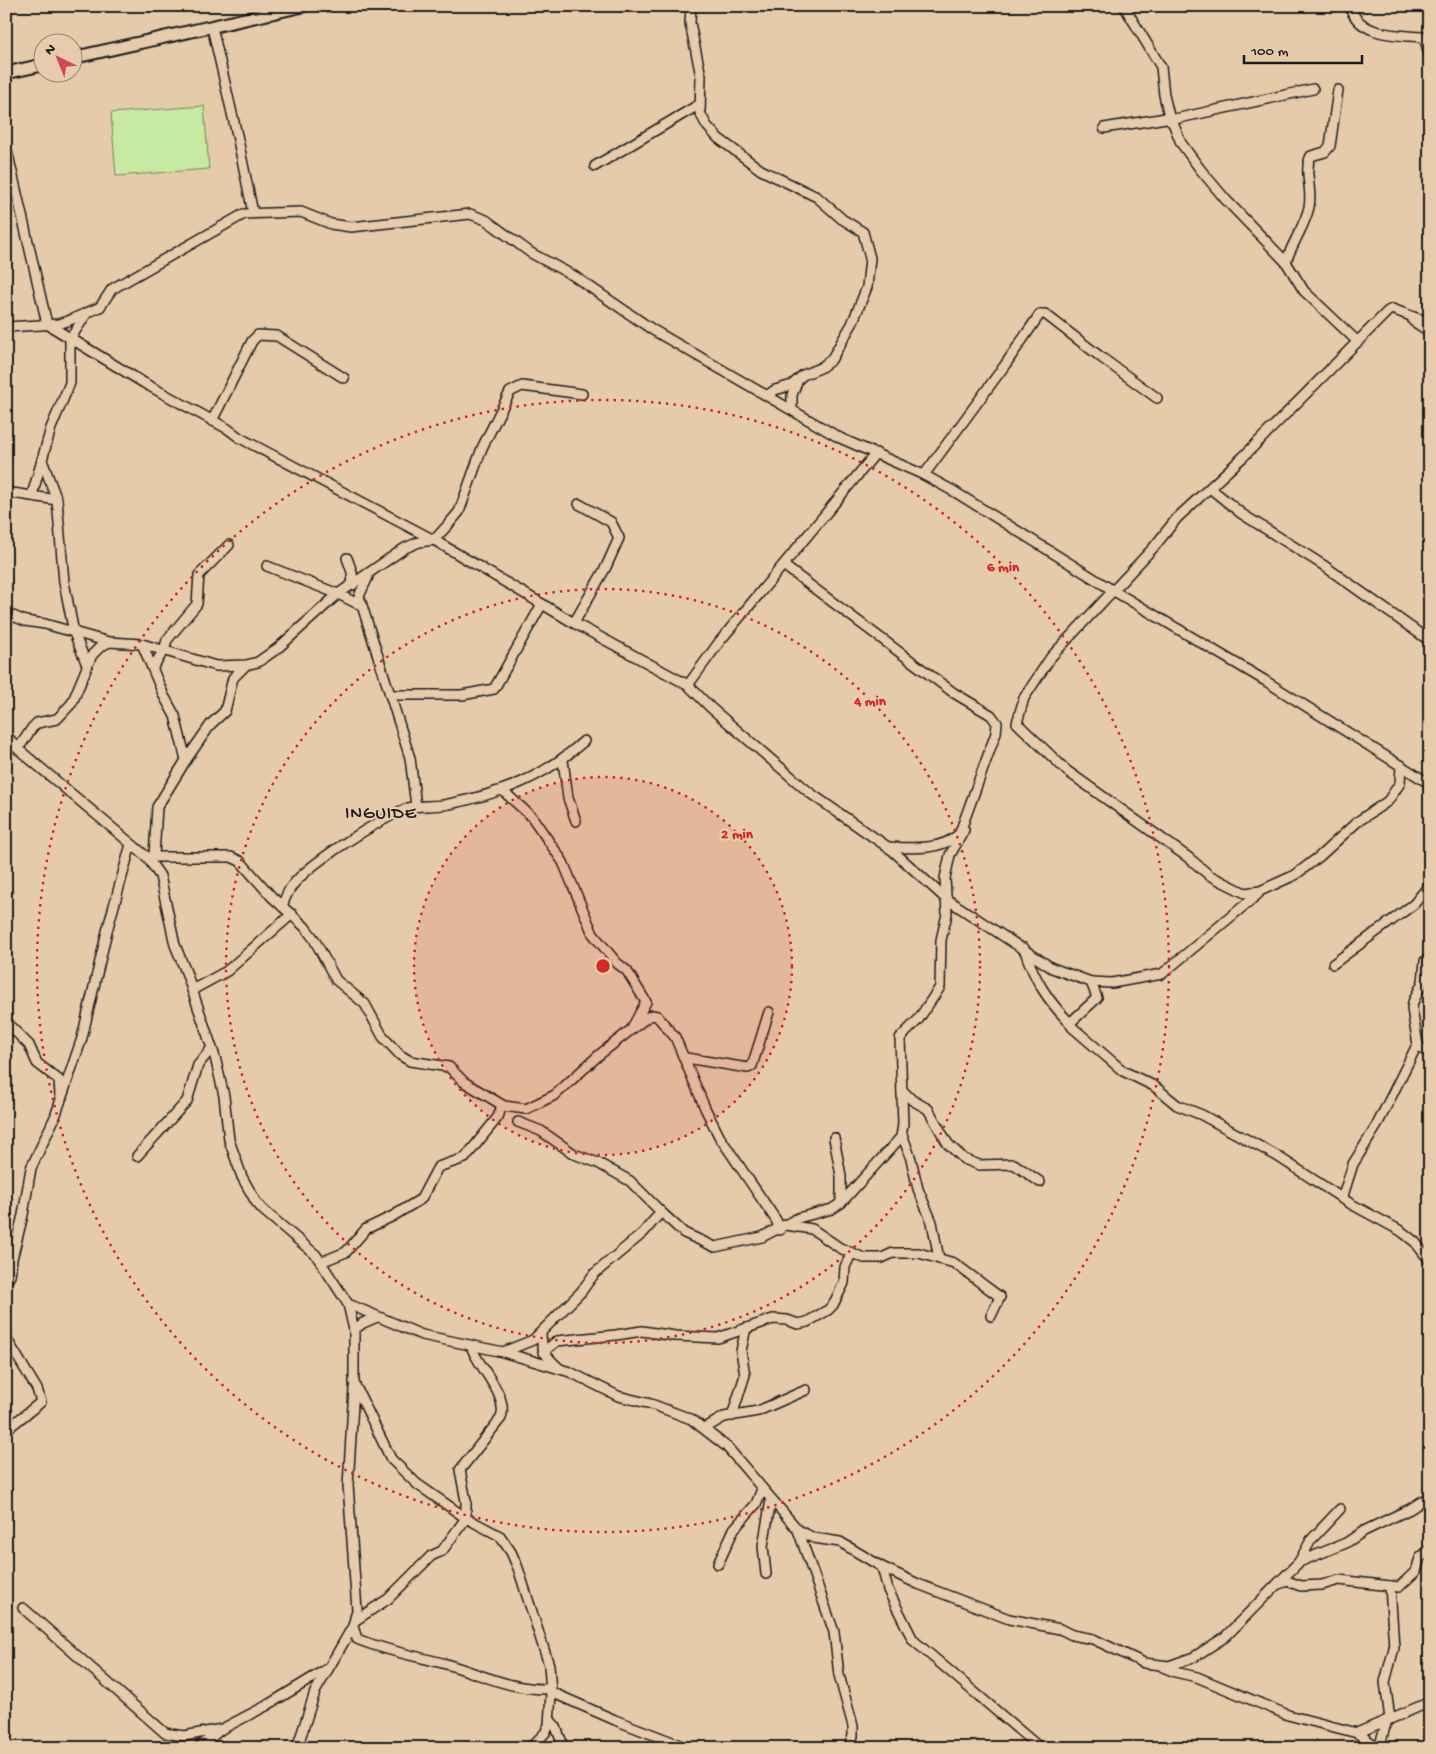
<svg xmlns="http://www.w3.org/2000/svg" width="1436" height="1754" font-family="'Gochi Hand',sans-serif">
  <rect width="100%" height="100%" fill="#e5cba9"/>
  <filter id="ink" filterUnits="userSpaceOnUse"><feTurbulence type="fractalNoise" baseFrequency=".02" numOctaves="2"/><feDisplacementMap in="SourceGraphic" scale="10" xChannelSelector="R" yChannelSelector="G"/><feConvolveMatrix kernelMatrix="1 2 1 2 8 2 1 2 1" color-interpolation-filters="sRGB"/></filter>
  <g filter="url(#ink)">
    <polygon fill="#c7eaa3" stroke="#728360" points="204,106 209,169 116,176 111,113"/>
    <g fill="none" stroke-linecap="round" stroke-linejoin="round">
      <defs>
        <g id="minor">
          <polyline points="691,6 690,23 701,76 700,113 707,126 718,138 761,170 817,197 842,219 863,232 870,258 867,287 852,324 831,360 820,368 803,375 792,385 775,390 768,395"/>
          <polyline points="1124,6 1161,67 1164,95 1170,120 1313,89"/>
          <path d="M1350,6c8,31 49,29 74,31"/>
          <polyline points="212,27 237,135 253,213"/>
          <polyline points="1424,37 1430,57"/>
          <polyline points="1104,128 1166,118 1173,123 1181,143 1200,169 1226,200 1286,262 1304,291 1358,342"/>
          <polyline points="6,146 47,324 144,383 228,429 240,438 434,540 574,623 688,685 720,641 876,453"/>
          <polyline points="595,166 700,104"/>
          <path d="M1286,262c6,-19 19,-36 23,-55 4,-17 -6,-37 2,-51l14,-4 5,-6 8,-56"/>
          <polyline points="1413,321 1430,332"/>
          <polyline points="6,327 58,324 68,321 100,307 112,289 244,214 301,212 331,224 351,227 470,214 486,220 531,253 574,276 653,330 840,438 924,475 955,492 1114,591 1264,680 1430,784"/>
          <polyline points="792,409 792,395 797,382"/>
          <polyline points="212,421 252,341 258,335 277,336 344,378"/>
          <polyline points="924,475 1005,365 1040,314 1045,314 1102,358 1157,398"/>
          <polyline points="1210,488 1242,514 1323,565 1430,641"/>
          <polyline points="6,492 57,500"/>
          <polyline points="32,495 42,460"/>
          <polyline points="347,558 352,572 353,585"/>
          <polyline points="783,565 954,693 991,715 997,723 996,733 959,835"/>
          <polyline points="267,566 338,594 362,606"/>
          <polyline points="368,577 359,596 410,758 416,806"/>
          <polyline points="6,613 25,621 45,624 109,642"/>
          <polyline points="574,623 606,567 619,538 611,522 579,504"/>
          <polyline points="142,644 164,696 175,716 186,760 157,807 154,856"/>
          <polyline points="87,665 74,633 64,582 57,500 42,460 51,428 70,383 70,339 87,313"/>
          <polyline points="153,667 164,650 167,640 197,604 199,575 229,545"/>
          <polyline points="688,685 711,708 810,793 892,850 945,898 1052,968 1091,982 1097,998 1070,1023 1072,1027 1123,1071 1154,1086 1177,1105 1202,1115 1277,1156 1351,1204 1401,1231 1415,1242 1430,1261"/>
          <polyline points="390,695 462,695 494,689 542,604"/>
          <polyline points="6,735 18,749 147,857 160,876 175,945 186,972 215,1057 224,1096 229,1140 242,1177 256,1202 263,1210 316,1255 348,1304 422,1335 503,1352 570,1372 618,1396 651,1404 691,1419 727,1447 798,1530 814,1538 840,1542 882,1567 888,1590 913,1640 1040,1748"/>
          <polyline points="18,749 32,728 37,723 57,719 72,703 92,655 100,647 109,642 142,644 216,666 246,665 258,662 278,648 338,594 405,548 419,542 434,540 447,526 459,512 482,448 510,392 522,386 582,394"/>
          <polyline points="186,760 211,724 225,711 233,678 245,666"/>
          <polyline points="563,760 568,798 576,821"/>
          <polyline points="1401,765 1400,783 1388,801 1357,822 1320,856 1295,875 1260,891 1245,893 1209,875 1189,858 1067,771 1017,723 1024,698 1051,657 1154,547 1177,518 1243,457 1388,311 1392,309 1430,323"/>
          <polyline points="502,790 532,817 563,862 593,934 617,963 627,971 646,1002 633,1026"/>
          <path d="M887,847c23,1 53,4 71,-12"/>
          <polyline points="147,857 231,857 240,861 272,897 305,927 314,939 336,980 365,1004 383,1037 400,1055 410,1061 449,1067 464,1082 504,1106 526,1109 555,1095 599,1055 646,1018 652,1015 657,1016 675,1037 705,1108 719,1136 776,1220 780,1230"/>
          <path d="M282,906c3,-7 5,-14 10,-20 17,-23 88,-67 116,-78 9,-3 28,-1 41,-4 54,-11 94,-26 135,-63"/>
          <path d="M1024,948c10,31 23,52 46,75"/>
          <polyline points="1430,958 1425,961 1423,982 1413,1002 1412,1009 1418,1045 1430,1055"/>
          <polyline points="1333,964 1414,904 1430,884"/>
          <polyline points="1091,982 1112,983 1162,974 1258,894"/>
          <polyline points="192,990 227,971 292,914"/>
          <polyline points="6,1022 29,1045 37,1063 59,1080 60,1095"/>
          <polyline points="686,1058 748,1068 752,1066 769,1012"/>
          <polyline points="902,1090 912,1100 928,1109 948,1144 964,1159 979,1165 1014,1164 1040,1182"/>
          <polyline points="902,1134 911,1159 918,1189 932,1222 939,1259"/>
          <polyline points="834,1138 841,1176 841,1203"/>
          <polyline points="137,1156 187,1101 198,1065 211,1049"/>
          <polyline points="1342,1199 1353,1164 1376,1127 1418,1043"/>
          <polyline points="661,1212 684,1233 715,1247 762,1237 798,1218 832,1209 841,1203 901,1137 903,1124 900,1038 918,1020 940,987 941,940 947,914 945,878 950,855 964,830"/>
          <polyline points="786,1225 812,1229 840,1248 864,1258 882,1258 893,1253 919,1253 954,1263 1000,1297 991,1316"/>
          <polyline points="321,1262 346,1252 366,1229 393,1216 421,1199 438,1167 465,1158 498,1117 502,1105"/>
          <polyline points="6,1282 10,1276 12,1259 23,1215 31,1168 55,1117 82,1038 107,931 131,844"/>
          <polyline points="348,1304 354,1330 354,1383 391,1459 417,1484 466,1518 500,1536 511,1552 518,1568 549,1665 551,1692 549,1725 545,1733 530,1748"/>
          <polyline points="354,1330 363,1323 377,1317"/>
          <path d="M541,1333c0,17 5,24 18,35"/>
          <polyline points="6,1338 37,1389 41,1402 6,1430"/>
          <polyline points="503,1352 533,1340 581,1292 594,1274 643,1233 661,1212 630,1181 598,1163 574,1154 541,1131 518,1122"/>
          <polyline points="543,1352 557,1341 616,1335 642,1331 675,1336 718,1338 773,1319 787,1320 798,1324 807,1322 828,1310 833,1305 844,1283 845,1267 851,1254"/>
          <polyline points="732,1416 745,1375 741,1351 746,1328"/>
          <polyline points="705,1428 724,1417 758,1411 806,1390"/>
          <polyline points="798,1530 834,1632 839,1675 853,1726 853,1736 849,1748"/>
          <polyline points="1299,1562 1311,1540 1340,1509"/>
          <polyline points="718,1564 734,1529 756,1504 762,1489"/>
          <polyline points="882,1567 918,1584 1009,1619 1060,1629 1072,1635 1093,1639 1144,1663 1169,1666 1194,1657 1225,1637 1299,1562 1346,1543 1364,1531 1410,1509 1430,1496"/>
          <polyline points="766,1574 763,1546 771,1500"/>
          <polyline points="1279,1584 1287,1581 1301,1586 1322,1585 1339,1580 1399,1587 1416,1571 1420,1558 1430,1549"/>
          <polyline points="23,1608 165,1733 184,1736 222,1729 266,1706 327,1669"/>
          <path d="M356,1620l32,-21 43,-43 11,-5 24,-33v-17l-6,-31 41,-52c8,-23 -22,-49 -30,-72"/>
          <path d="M353,1626l4,13c29,12 59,17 89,25 38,11 64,26 105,25"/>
          <polyline points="1163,1667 1175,1672 1197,1677 1288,1715 1357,1733 1379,1748"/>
          <polyline points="551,1692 615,1720 688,1748"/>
          <polyline points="1390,1719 1385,1682 1394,1648 1390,1586"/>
          <polyline points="550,1720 556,1727 564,1748"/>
          <polyline points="1357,1733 1430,1702"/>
          <polyline points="6,1745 8,1748"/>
          <polyline points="198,1748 219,1731"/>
          <polyline points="297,1748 315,1692 353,1626 357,1610 348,1485 354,1388"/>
          <polyline points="1379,1748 1387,1720"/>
        </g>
        <g id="tertiary">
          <polyline points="72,58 303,6"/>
          <polyline points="6,73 42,65"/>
        </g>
      </defs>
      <use href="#minor" stroke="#1c1c1c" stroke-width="12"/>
      <use href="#tertiary" stroke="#1c1c1c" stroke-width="15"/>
      <use href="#minor" stroke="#e6cbad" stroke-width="9"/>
      <use href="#tertiary" stroke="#e6cbad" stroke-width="11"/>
    </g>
  </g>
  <circle cx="603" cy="966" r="189" fill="#d62828" fill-opacity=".12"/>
  <g fill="none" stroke="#d62828" stroke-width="2.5" stroke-dasharray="2.5 5">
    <circle cx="603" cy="966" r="189"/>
    <circle cx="603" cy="966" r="377"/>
    <circle cx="603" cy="966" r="566"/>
  </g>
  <g text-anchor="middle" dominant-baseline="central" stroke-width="4.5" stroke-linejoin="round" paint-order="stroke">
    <g font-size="18" letter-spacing="1" fill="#1c1c1c" stroke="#e6cbad">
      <text x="381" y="814">INGUIDE</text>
    </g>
  </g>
  <circle cx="603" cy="966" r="8" fill="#d62828" stroke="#e6cbad" stroke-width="2.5"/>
  <g font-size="15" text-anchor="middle" font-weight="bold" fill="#d62828" stroke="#e6cbad" stroke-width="4.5" stroke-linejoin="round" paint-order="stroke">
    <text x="1003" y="571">6 min</text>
    <text x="870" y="705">4 min</text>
    <text x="737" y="838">2 min</text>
  </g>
  <rect width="1436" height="1754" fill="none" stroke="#e6cbad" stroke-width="25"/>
  <rect x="12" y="12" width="1411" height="1729" fill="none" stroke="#1c1c1c" stroke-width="2" filter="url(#ink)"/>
  <g transform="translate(58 58) rotate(317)"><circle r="24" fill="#e6cbad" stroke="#958573"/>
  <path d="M0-4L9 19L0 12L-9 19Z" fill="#d1495b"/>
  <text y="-8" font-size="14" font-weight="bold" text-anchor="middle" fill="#1c1c1c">N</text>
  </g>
  <path d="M1244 55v8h118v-8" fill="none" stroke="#1c1c1c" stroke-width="2.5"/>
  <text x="1251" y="55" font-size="15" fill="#1c1c1c" stroke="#e6cbad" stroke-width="4" paint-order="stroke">100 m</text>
</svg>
